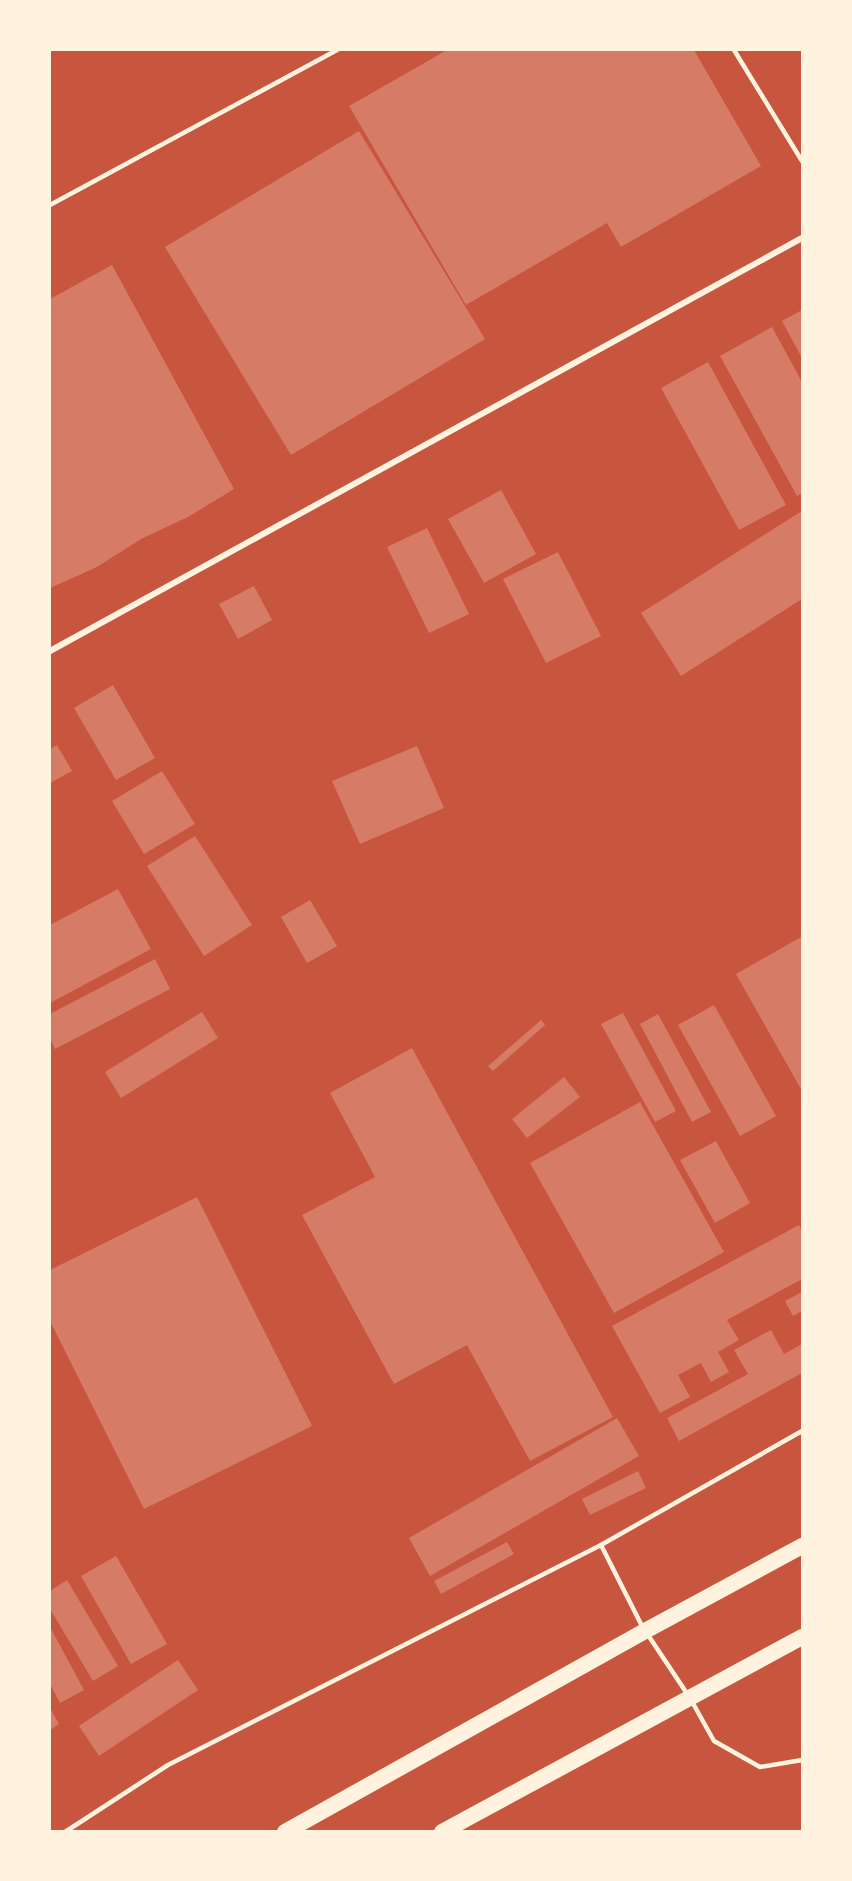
<svg xmlns="http://www.w3.org/2000/svg" width="852" height="1881" font-family="'PT Sans Narrow',sans-serif">
  <rect width="100%" height="100%" fill="#c8553d"/>
  <g fill="#d67c66">
    <polygon points="447,50 694,50 761,166 621,247 607,223 466,305 349,106"/>
    <polygon points="359,131 485,339 291,455 165,247"/>
    <polygon points="112,265 234,489 188,517 141,539 97,567 50,588 50,299"/>
    <polygon points="802,310 802,358 782,321"/>
    <polygon points="772,327 802,382 802,493 797,496 720,356"/>
    <polygon points="708,362 786,505 739,530 661,388"/>
    <polygon points="501,490 536,554 484,583 448,519"/>
    <polygon points="802,511 802,599 681,676 641,613"/>
    <polygon points="427,528 469,614 429,633 387,547"/>
    <polygon points="558,552 601,636 546,663 503,579"/>
    <polygon points="254,586 272,620 238,639 219,604"/>
    <polygon points="113,685 155,758 116,780 74,708"/>
    <polygon points="57,745 72,771 50,783 50,749"/>
    <polygon points="417,746 444,808 360,844 332,781"/>
    <polygon points="162,771 195,824 144,854 112,801"/>
    <polygon points="195,836 252,925 204,956 147,866"/>
    <polygon points="118,889 151,949 50,1003 50,925"/>
    <polygon points="310,900 337,946 307,963 281,917"/>
    <polygon points="801,937 802,939 802,1091 736,974"/>
    <polygon points="155,959 170,989 55,1049 50,1038 50,1014"/>
    <polygon points="714,1005 776,1116 740,1136 678,1025"/>
    <polygon points="202,1012 218,1038 121,1098 105,1072"/>
    <polygon points="623,1013 676,1111 655,1122 601,1024"/>
    <polygon points="658,1014 711,1112 692,1122 640,1024"/>
    <polygon points="541,1020 545,1025 493,1071 488,1066"/>
    <polygon points="412,1048 613,1417 530,1461 467,1345 394,1384 302,1215 375,1177 330,1093"/>
    <polygon points="564,1077 580,1097 527,1138 512,1119"/>
    <polygon points="640,1102 724,1252 614,1313 530,1163"/>
    <polygon points="716,1141 750,1203 715,1223 680,1160"/>
    <polygon points="197,1197 312,1426 144,1509 50,1321 50,1270"/>
    <polygon points="799,1225 802,1232 802,1279 727,1320 739,1340 718,1352 729,1372 711,1382 701,1363 678,1375 690,1397 660,1413 612,1326"/>
    <polygon points="802,1292 802,1311 793,1316 785,1301"/>
    <polygon points="771,1330 784,1354 802,1344 802,1373 679,1441 667,1418 748,1374 734,1350"/>
    <polygon points="617,1418 639,1456 430,1576 409,1538"/>
    <polygon points="638,1471 646,1488 590,1515 582,1499"/>
    <polygon points="507,1542 514,1554 441,1594 434,1581"/>
    <polygon points="116,1556 167,1644 131,1664 81,1576"/>
    <polygon points="67,1580 118,1666 93,1681 50,1609 50,1591"/>
    <polygon points="50,1627 84,1690 60,1703 50,1684"/>
    <polygon points="178,1660 198,1690 99,1756 79,1726"/>
    <polygon points="50,1708 59,1724 50,1730"/>
  </g>
  <g fill="none" stroke-linecap="round" stroke-linejoin="round">
    <g stroke="#fff3e0" stroke-width="4.5">
      <polyline points="734,50 802,161"/>
      <polyline points="50,205 337,50"/>
      <polyline points="601,1545 643,1628"/>
      <polyline points="648,1635 690,1698 714,1741 760,1767 802,1760"/>
      <polyline points="65,1832 168,1765 601,1545 802,1431"/>
    </g>
    <polyline stroke="#fff3e0" stroke-width="6" points="50,651 802,238"/>
    <g stroke="#fff3e0" stroke-width="16">
      <polyline points="285,1832 645,1631 802,1546"/>
      <polyline points="442,1832 802,1637"/>
    </g>
  </g>
  <rect width="852" height="1881" fill="none" stroke="#fff3e0" stroke-width="102"/>
</svg>
